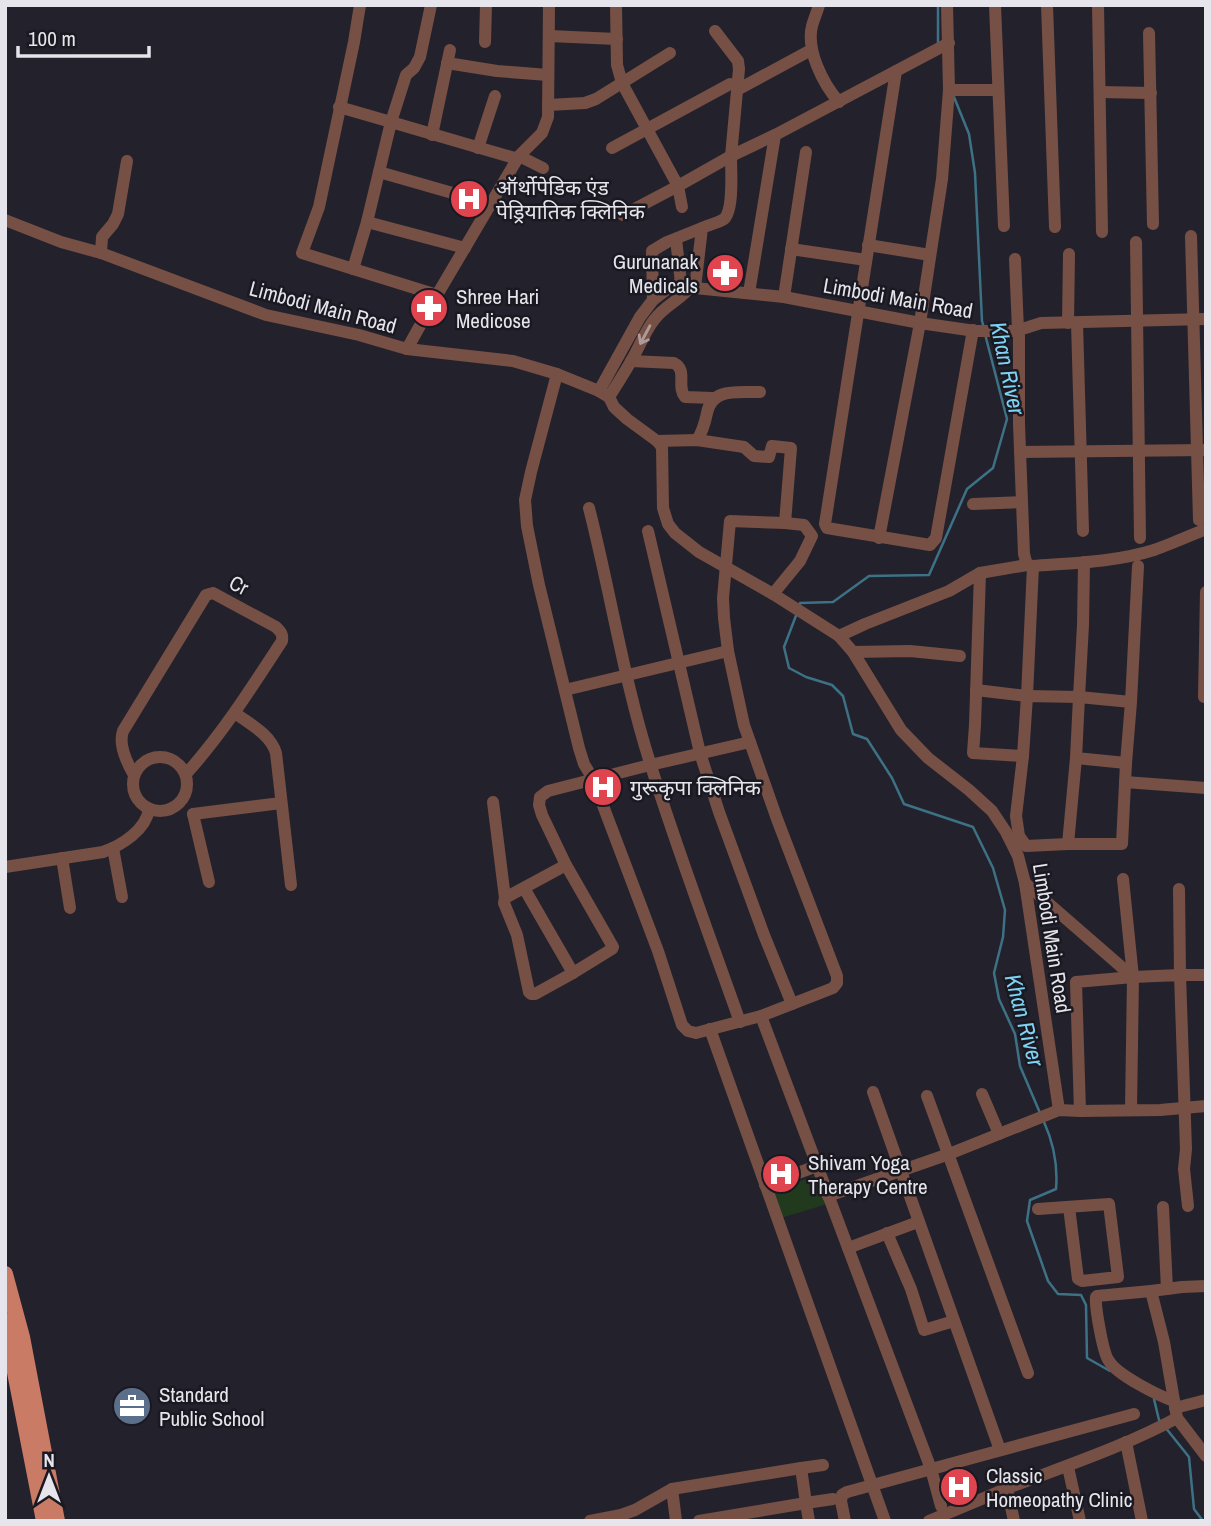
<svg xmlns="http://www.w3.org/2000/svg" width="1211" height="1526" font-family="'Archivo Narrow','Noto Sans Devanagari',sans-serif">
  <rect width="100%" height="100%" fill="#23222c"/>
  <polygon fill="#213a1e" points="816,1175 827,1204 781,1218 772,1192"/>
  <g fill="none" stroke-linecap="round" stroke-linejoin="round">
    <g stroke="#3d7185" stroke-width="2.5">
      <polyline points="938,5 938,44"/>
      <polyline points="954,97 969,134 975,173 982,321 984,328"/>
      <polyline points="799,607 800,603 833,602 869,576 929,575 967,489 993,468 1007,419 985,334"/>
      <polyline points="797,613 784,647 789,668 806,677 832,685 843,696 853,734 867,739 892,778 904,804 973,827 993,868 1005,910 1003,937 994,973 999,999 1015,1034 1020,1066 1040,1113"/>
      <path d="M1044,1122c10,22 14,43 12,67l-26,11 -3,21 21,60 10,13 23,1 5,10 1,53 23,13"/>
      <polyline points="1154,1399 1159,1420 1161,1422"/>
      <polyline points="1165,1427 1189,1457 1194,1509 1203,1521"/>
    </g>
    <g stroke="#775045" stroke-width="12">
      <polyline points="360,5 354,42 319,207 302,253 437,295"/>
      <path d="M616,5l1,60 5,18 56,103 53,-30c0,14 3,54 -7,63 -6,4 -16,6 -22,9l-7,60"/>
      <path d="M819,5c-2,7 -5,14 -7,21 -6,24 11,58 27,76"/>
      <polyline points="995,5 1004,226"/>
      <polyline points="1047,5 1055,227"/>
      <polyline points="1098,5 1102,232"/>
      <polyline points="715,31 738,61 739,69 731,156 775,135 949,43"/>
      <polyline points="1149,33 1153,224"/>
      <polyline points="549,36 617,39"/>
      <polyline points="485,42 486,5"/>
      <polyline points="447,63 497,71 548,75"/>
      <polyline points="896,71 825,524 827,528 930,545 936,538 973,330"/>
      <polyline points="737,90 811,50"/>
      <polyline points="949,90 998,90"/>
      <polyline points="1100,92 1151,93"/>
      <polyline points="548,105 585,103 596,99 670,53"/>
      <polyline points="339,107 391,122 406,75 414,68 420,57 431,5"/>
      <polyline points="432,135 450,50"/>
      <polyline points="478,148 495,96"/>
      <polyline points="612,148 730,84"/>
      <polyline points="543,168 519,156 542,133 548,117 549,5"/>
      <polyline points="379,172 391,122 518,159"/>
      <polyline points="623,215 678,186 682,207"/>
      <polyline points="5,220 61,242 101,253 266,315 359,335 407,349 513,361 557,374 599,391 609,397 614,407 627,419 657,441 662,447 663,508 668,524 675,533 699,552 773,594 839,636 853,652 901,730 928,758 969,790 992,811 1006,832 1018,856 1025,883 1059,1110"/>
      <polyline points="367,222 379,172 491,204"/>
      <polyline points="1191,236 1199,520"/>
      <polyline points="676,239 681,283"/>
      <polyline points="1136,242 1140,538"/>
      <polyline points="868,245 930,255"/>
      <polyline points="791,249 866,260"/>
      <polyline points="101,253 102,237 113,224 118,214 127,161"/>
      <polyline points="1015,259 1018,330"/>
      <polyline points="353,269 367,222 465,248"/>
      <polyline points="749,293 775,135"/>
      <polyline points="784,297 806,152"/>
      <polyline points="653,300 652,251 667,242 702,228"/>
      <polyline points="1068,323 1069,254"/>
      <polyline points="1077,323 1083,531"/>
      <polyline points="1016,331 1019,336 1019,424 1024,554 1027,565"/>
      <polyline points="407,349 437,295 519,156"/>
      <path d="M631,361l43,2c14,7 2,23 11,34l28,1"/>
      <polyline points="557,374 531,472 525,500 527,526 539,585 579,748 584,764 593,779 658,951 682,1025 688,1031 696,1033 761,1016 833,988 837,983 837,976 777,819 744,725 728,651 724,618 723,598 730,521 785,523 804,525 812,536 800,561 773,594"/>
      <polyline points="599,391 640,317 653,300 666,290 681,283 695,288 784,297 920,323 975,331 1016,331 1041,323 1206,319"/>
      <path d="M609,397c9,-14 18,-28 26,-43 6,-11 11,-24 19,-34 11,-15 27,-20 37,-34"/>
      <path d="M697,440c6,-9 8,-17 10,-27 5,-26 31,-20 53,-21"/>
      <polyline points="657,441 697,440 744,447 754,456 769,457 772,446 791,448 785,523"/>
      <polyline points="1020,452 1206,450"/>
      <polyline points="973,504 1022,502"/>
      <path d="M589,508c22,86 35,174 62,258 27,86 59,171 89,256"/>
      <polyline points="648,531 700,753 719,812 764,935 792,1004"/>
      <polyline points="879,538 920,323 942,179 949,90 947,5"/>
      <polyline points="980,573 975,725 973,753 1023,756 1027,696 1079,697 1083,625 1084,562"/>
      <path d="M839,636l26,-12 84,-33 31,-18 47,-8 6,1c39,-3 83,-4 121,-16 17,-6 35,-14 52,-21"/>
      <polyline points="853,652 910,651 960,656"/>
      <polyline points="565,690 728,651"/>
      <polyline points="976,690 1027,696 1033,566"/>
      <polyline points="1204,697 1206,592"/>
      <polyline points="1131,702 1126,763 1076,758 1079,697 1131,702 1138,566"/>
      <path d="M235,713c16,12 35,21 41,40l15,132"/>
      <polyline points="1023,756 1016,816 1019,836 1026,846 1068,844 1076,758"/>
      <circle cx="160" cy="784" r="27"/>
      <path d="M134,775c-7,-12 -16,-30 -11,-44l83,-136 7,-2 63,34c5,5 7,7 6,14 -30,46 -59,92 -96,133"/>
      <polyline points="1125,782 1206,788"/>
      <polyline points="493,802 505,898"/>
      <polyline points="193,814 281,803"/>
      <polyline points="193,814 209,882"/>
      <polyline points="1068,844 1122,844 1126,763"/>
      <polyline points="113,848 122,897"/>
      <polyline points="62,858 70,908"/>
      <polyline points="566,865 505,898 504,903 517,935 529,992 531,994 535,994 573,973 612,949 613,947 566,865 542,815 539,805 540,797 548,791 650,765 750,742"/>
      <path d="M5,867l98,-15c19,-7 43,-22 46,-43"/>
      <polyline points="1123,879 1133,977 1131,1110"/>
      <polyline points="1025,883 1133,977"/>
      <polyline points="524,888 573,973"/>
      <polyline points="1179,889 1180,975 1206,975"/>
      <polyline points="761,1016 931,1469 941,1506"/>
      <polyline points="710,1029 885,1521"/>
      <polyline points="873,1092 1000,1450"/>
      <polyline points="982,1094 999,1134"/>
      <polyline points="927,1096 1028,1373"/>
      <polyline points="1080,1111 1076,982 1133,977 1180,975 1186,1149 1184,1169 1188,1206"/>
      <polyline points="765,1185 817,1166"/>
      <polyline points="828,1196 949,1154 1059,1110 1080,1111 1160,1110 1206,1106"/>
      <polyline points="1163,1207 1167,1289"/>
      <polyline points="1038,1209 1109,1204 1118,1277 1082,1281 1078,1279 1069,1207"/>
      <polyline points="887,1233 911,1289 924,1330 954,1321"/>
      <polyline points="848,1248 918,1222"/>
      <polyline points="1206,1286 1182,1287 1151,1291 1164,1342 1177,1418 1206,1456"/>
      <path d="M1151,1291l-54,5 -1,1c-1,10 7,57 13,64 8,14 50,35 65,40"/>
      <polyline points="1175,1408 1206,1400"/>
      <polyline points="1126,1442 1142,1521"/>
      <polyline points="1068,1467 1080,1521"/>
      <polyline points="801,1468 823,1465"/>
      <polyline points="1007,1488 1014,1521"/>
      <polyline points="672,1489 676,1521"/>
      <polyline points="590,1521 621,1515 635,1510 672,1489 801,1468 806,1503 699,1521"/>
      <polyline points="809,1521 806,1503 833,1499"/>
      <polyline points="845,1521 841,1501 842,1495 847,1492 1134,1414"/>
      <path d="M929,1521c26,-11 53,-22 79,-33 57,-22 115,-41 169,-70"/>
    </g>
    <g stroke="#ca7b65" stroke-width="16">
      <polyline points="5,1274 22,1337 57,1521"/>
      <polyline points="5,1321 44,1521"/>
    </g>
  </g>
  <defs><path id="oneway-shaft" d="M-6 0H5M1.5-3L5.5 0L1.5 3" fill="none" stroke-width="1.6" stroke-linecap="round" stroke-linejoin="round" transform="scale(1.75)"/></defs>
  <use stroke="#ae9a98" href="#oneway-shaft" transform="translate(645 335) rotate(118)"/>
  <defs>
    <symbol id="hospital-disc" viewBox="-11 -11 22 22"><circle r="9.5" fill="#e0444e" stroke="#1a1922"/><path d="M-5-5h3v3.5h4V-5h3V5h-3V1.5h-4V5h-3Z" fill="#fff"/></symbol>
    <symbol id="pharmacy-disc" viewBox="-11 -11 22 22"><circle r="9.5" fill="#e0444e" stroke="#1a1922"/><path d="M-2-6h4v4h4v4h-4v4h-4v-4h-4v-4h4Z" fill="#fff"/></symbol>
    <symbol id="office-disc" viewBox="-11 -11 22 22"><circle r="9.5" fill="#5c6f8a" stroke="#1a1922"/><path d="M-6-3h4V-5.5h4V-3h4V5H-6ZM-1-4.5V-3h2v-1.5ZM-6 0V1H6V0Z" fill="#fff"/></symbol>
  </defs>
  <g fill-rule="evenodd">
    <use href="#hospital-disc" x="447" y="177" width="44" height="44"/>
    <use href="#pharmacy-disc" x="703" y="251" width="44" height="44"/>
    <use href="#pharmacy-disc" x="407" y="286" width="44" height="44"/>
    <use href="#hospital-disc" x="581" y="765" width="44" height="44"/>
    <use href="#hospital-disc" x="759" y="1152" width="44" height="44"/>
    <use href="#office-disc" x="110" y="1384" width="44" height="44"/>
    <use href="#hospital-disc" x="937" y="1465" width="44" height="44"/>
  </g>
  <g text-anchor="middle" dominant-baseline="central" stroke-width="5" stroke-linejoin="round" paint-order="stroke">
    <g font-size="21" fill="#e5e5eb" stroke="#1a1922" text-anchor="start">
      <text x="496" y="187">ऑर्थोपेडिक एंड<tspan x="496" dy="24">पेड्रियातिक क्लिनिक</tspan></text>
      <text x="698" y="261" text-anchor="end">Gurunanak<tspan x="698" dy="24">Medicals</tspan></text>
      <text x="456" y="296">Shree Hari<tspan x="456" dy="24">Medicose</tspan></text>
      <text x="630" y="787">गुरूकृपा क्लिनिक</text>
      <text x="808" y="1162">Shivam Yoga<tspan x="808" dy="24">Therapy Centre</tspan></text>
      <text x="159" y="1394">Standard<tspan x="159" dy="24">Public School</tspan></text>
      <text x="986" y="1475">Classic<tspan x="986" dy="24">Homeopathy Clinic</tspan></text>
    </g>
    <g font-size="21" fill="#e5e5eb" stroke="#1a1922">
      <text transform="translate(898 298) rotate(10)">Limbodi Main Road</text>
      <text transform="translate(323 307) rotate(15)">Limbodi Main Road</text>
      <text transform="translate(239 585) rotate(27)">Cr</text>
      <text transform="translate(1052 938) rotate(81)">Limbodi Main Road</text>
    </g>
    <g font-size="23" font-style="italic" fill="#7ed2f3" stroke="#1a1922">
      <text transform="translate(1008 368) rotate(78)">Khan River</text>
      <text transform="translate(1025 1020) rotate(75)">Khan River</text>
    </g>
  </g>
  <rect width="1211" height="1526" fill="none" stroke="#e5e5eb" stroke-width="14"/>
  <g transform="translate(49 1477)" stroke="#1a1922" stroke-width="5" paint-order="stroke">
  <path d="M0-5L12 26L0 18L-12 26Z" fill="#e5e5eb"/>
  <text y="-10" font-size="19" font-weight="bold" text-anchor="middle" fill="#e5e5eb">N</text>
  </g>
  <path d="M18 46v10h131v-10" fill="none" stroke="#e5e5eb" stroke-width="3.5"/>
  <text x="28" y="46" font-size="21" fill="#e5e5eb" stroke="#1a1922" stroke-width="5" paint-order="stroke">100 m</text>
</svg>
